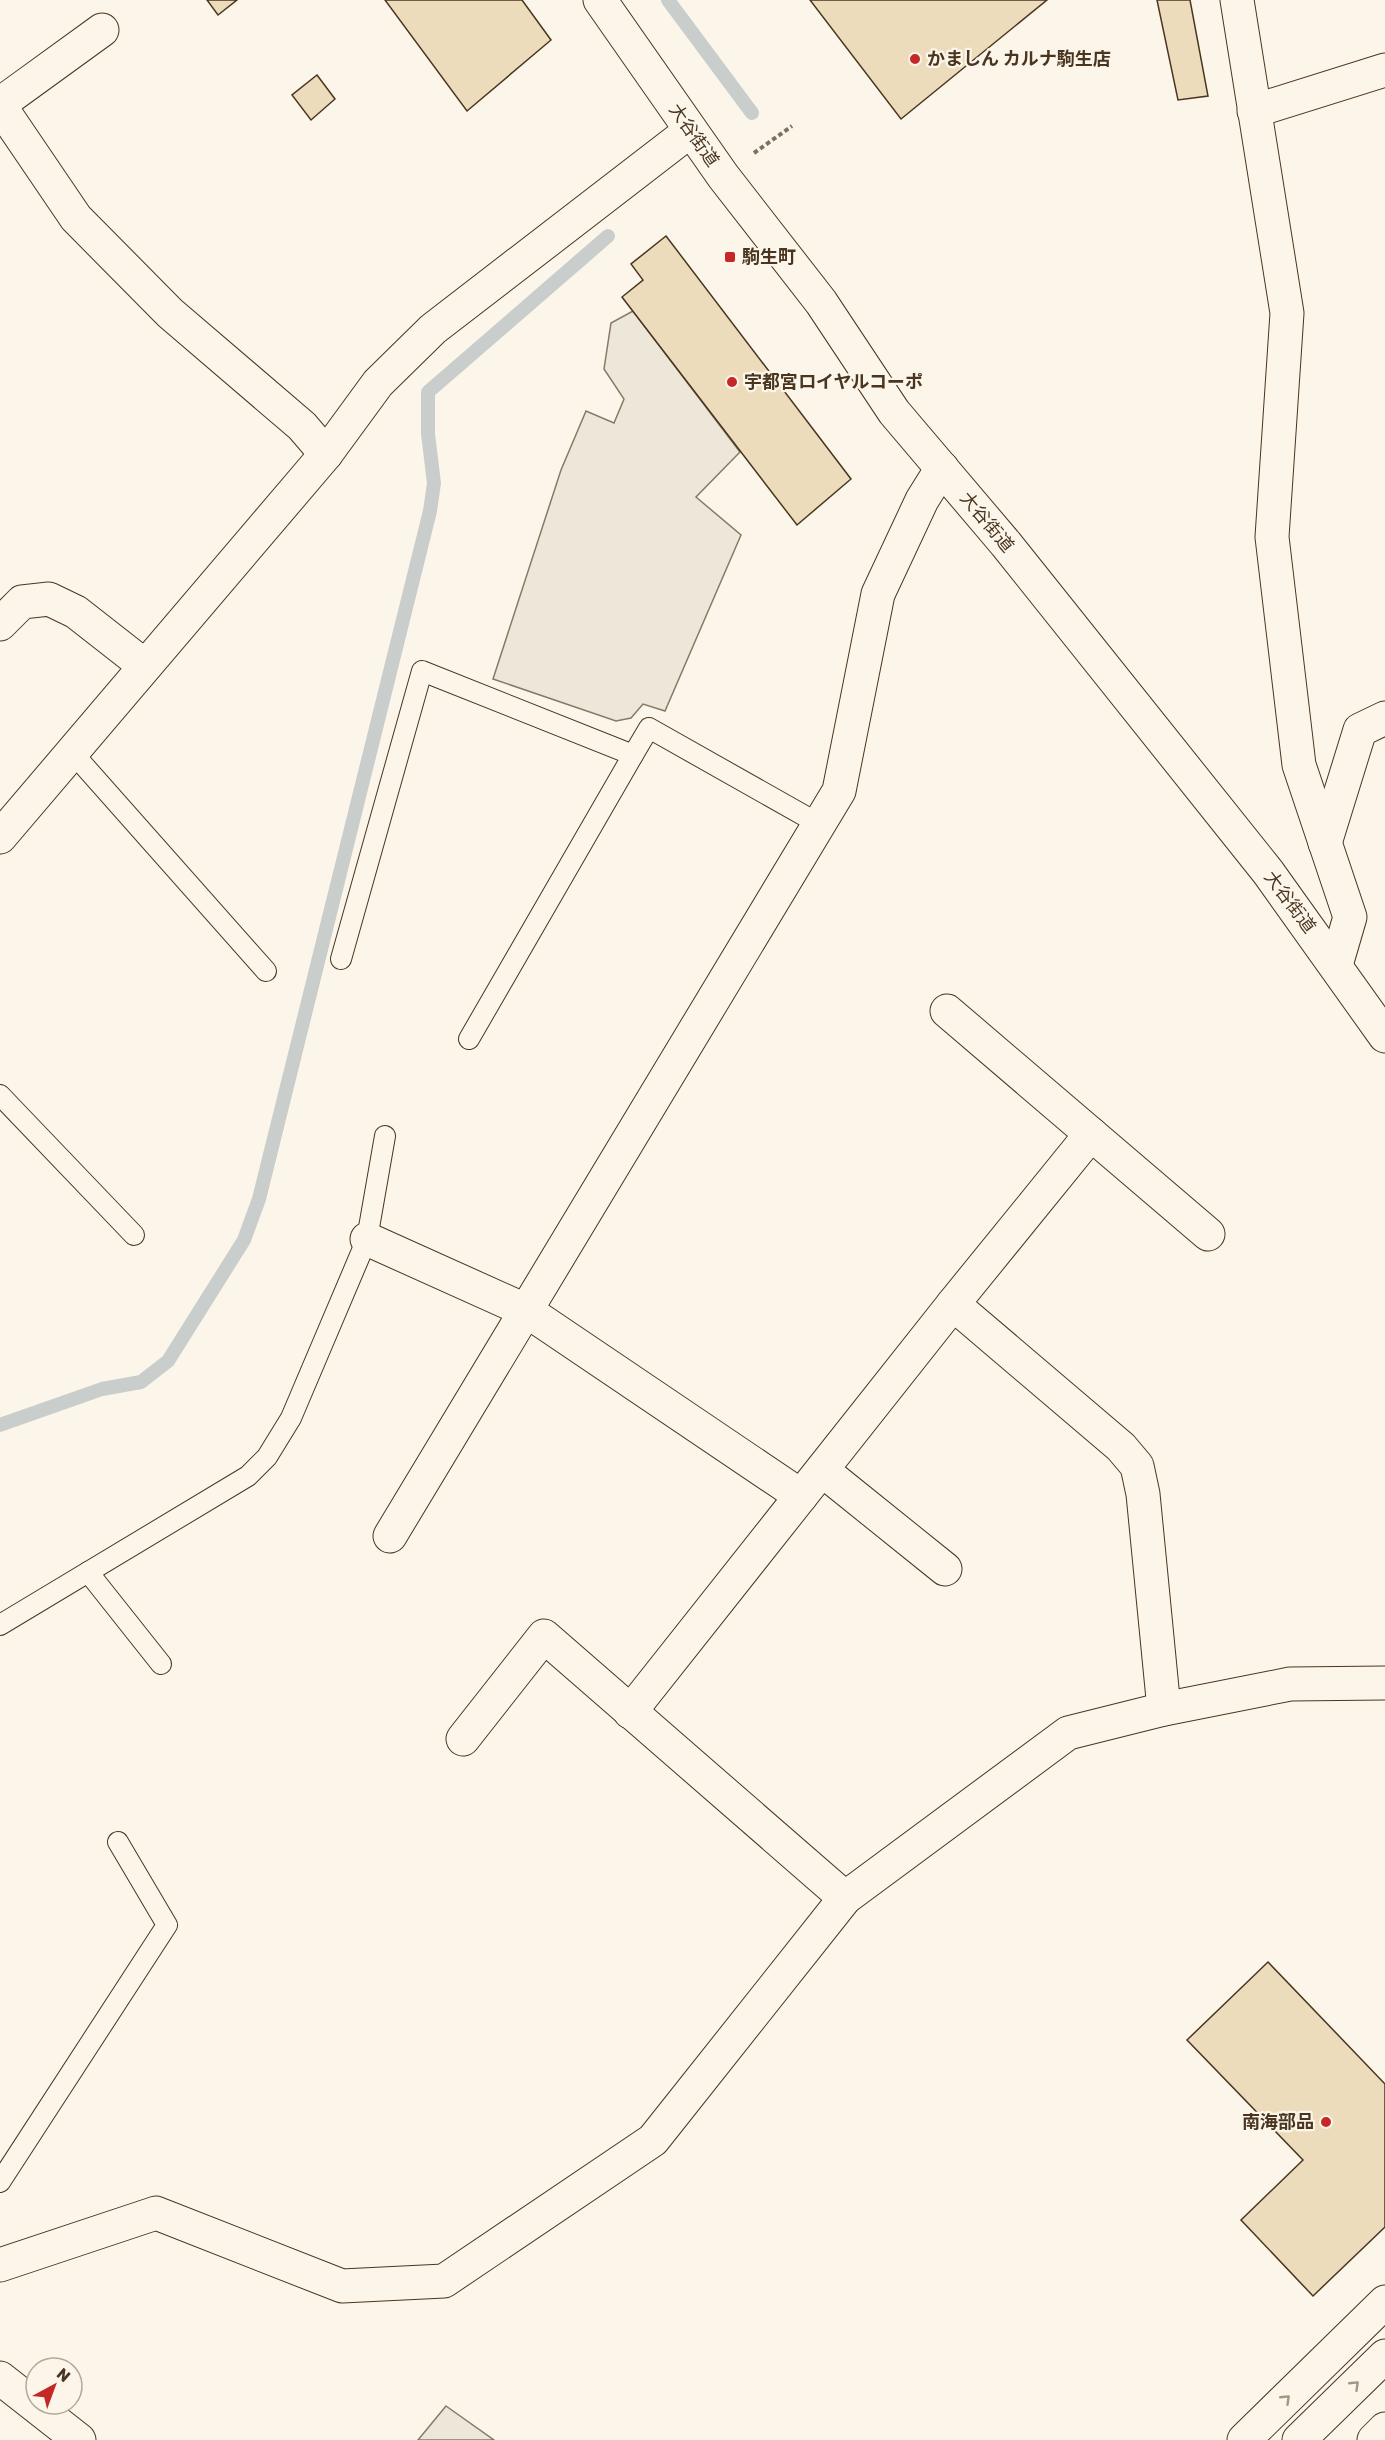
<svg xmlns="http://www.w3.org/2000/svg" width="1385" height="2440" font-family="Rubik,'Noto Sans JP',sans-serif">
  <rect width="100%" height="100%" fill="#fbf6e9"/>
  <g fill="#ede7d9" stroke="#887966" stroke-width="1.5">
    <polygon points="633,311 740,452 696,497 741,535 665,711 643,704 631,718 616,721 493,679 561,470 586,411 614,423 624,399 604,369 611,323"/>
    <polygon points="446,2406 494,2440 418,2440"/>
  </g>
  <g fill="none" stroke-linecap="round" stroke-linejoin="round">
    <g stroke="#c9cecd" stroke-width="14">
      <polyline points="668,0 752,113"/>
      <polyline points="0,1425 102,1389 141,1382 168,1361 244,1240 259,1199 430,511 434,483 428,434 428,392 608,236"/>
    </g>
  </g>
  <g fill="#ecdcbc" stroke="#4a3520" stroke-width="1.5">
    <polygon points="207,0 237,0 218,15"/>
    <polygon points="385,0 522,0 551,40 467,111"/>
    <polygon points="810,0 1047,0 901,119"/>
    <polygon points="1157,0 1190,0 1208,96 1178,100"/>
    <polygon points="317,75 335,99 311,120 292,95"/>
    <polygon points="666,236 851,479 797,525 622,297 643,280 631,264"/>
    <polygon points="1268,1962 1385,2084 1385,2227 1313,2296 1241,2220 1303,2160 1187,2040"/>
  </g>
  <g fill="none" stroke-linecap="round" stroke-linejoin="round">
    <defs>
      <g id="service">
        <polyline points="71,751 266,971"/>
        <polyline points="341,959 422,671 633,755 649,728 819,824"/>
        <polyline points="469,1039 633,755"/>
        <polyline points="0,1095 134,1235"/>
        <polyline points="88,1572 161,1664"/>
        <polyline points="0,1625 248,1476 267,1457 291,1418 367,1239 385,1136"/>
        <polyline points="0,2182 167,1925 118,1842"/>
      </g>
      <g id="minor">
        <polyline points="1237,0 1287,313 1272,537 1299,765 1350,917 1336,965"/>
        <polyline points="0,104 102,30"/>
        <polyline points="0,106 76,218 170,313 302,426 326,454"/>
        <polyline points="1254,111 1385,70"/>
        <polyline points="0,624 22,602 49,599 76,612 145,666"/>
        <polyline points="1325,843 1360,730 1385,718"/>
        <polyline points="947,1011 1208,1234"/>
        <polyline points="367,1239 527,1311 801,1496"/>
        <polyline points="953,1304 1121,1447 1137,1466 1143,1494 1164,1709"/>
        <polyline points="822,1470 945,1569"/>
        <polyline points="390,1536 839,791 878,594 922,500 942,468"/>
        <polyline points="630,1712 953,1304 1091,1134"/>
        <polyline points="463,1739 544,1636 845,1898"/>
        <polyline points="0,2265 156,2213 342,2286 444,2281 653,2140 845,1898 1068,1733 1164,1709 1290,1684 1385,1683"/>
        <polyline points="0,2378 79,2440"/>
      </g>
      <polyline id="tertiary" points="0,837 326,454 378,383 433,329 690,131"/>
      <g id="primary">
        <polyline points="600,0 723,176 821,302 894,412 1006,544 1268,872 1385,1036"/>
        <polyline points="1244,2440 1385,2302"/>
        <polyline points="1299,2440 1385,2356"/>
        <polyline points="1374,2440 1385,2429"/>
      </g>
    </defs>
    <use href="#service" stroke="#4a3520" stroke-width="22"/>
    <use href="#minor" stroke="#4a3520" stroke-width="35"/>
    <use href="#tertiary" stroke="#4a3520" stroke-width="35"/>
    <use href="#primary" stroke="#4a3520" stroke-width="35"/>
    <polyline stroke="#7f6f5c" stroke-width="4" stroke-dasharray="4.5 3" stroke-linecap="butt" points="754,153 792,126"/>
    <use href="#service" stroke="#fbf6e9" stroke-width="20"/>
    <use href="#minor" stroke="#fbf6e9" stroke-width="33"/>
    <use href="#tertiary" stroke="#fbf6e9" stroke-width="33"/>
    <use href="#primary" stroke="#fbf6e9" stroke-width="33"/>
  </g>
  <defs><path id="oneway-chevron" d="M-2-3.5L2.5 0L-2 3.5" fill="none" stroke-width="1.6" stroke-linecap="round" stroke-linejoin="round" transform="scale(1.5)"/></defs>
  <g stroke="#a29684">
    <use href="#oneway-chevron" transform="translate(1355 2385) rotate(-44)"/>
    <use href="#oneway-chevron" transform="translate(1286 2399) rotate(-44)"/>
  </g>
  <g fill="#c62828" stroke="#fbf6e9" stroke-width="2">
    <circle cx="915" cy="59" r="6"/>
    <rect x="724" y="251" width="12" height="12" rx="3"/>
    <circle cx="732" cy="382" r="6"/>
    <circle cx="1326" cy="2122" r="6"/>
  </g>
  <g text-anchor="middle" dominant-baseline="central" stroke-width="4.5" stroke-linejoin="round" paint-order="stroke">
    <g font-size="18" font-weight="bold" fill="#4a3520" stroke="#fbf6e9" text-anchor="start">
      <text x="927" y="59">かましん カルナ駒生店</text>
      <text x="742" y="257">駒生町</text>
      <text x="744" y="382">宇都宮ロイヤルコーポ</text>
      <text x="1314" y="2122" text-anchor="end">南海部品</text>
    </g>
    <g font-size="18" fill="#4a3520" stroke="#fbf6e9">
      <text transform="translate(694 135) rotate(55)">大谷街道</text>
      <text transform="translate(987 522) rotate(50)">大谷街道</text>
      <text transform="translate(1290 902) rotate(53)">大谷街道</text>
    </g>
  </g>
  <g transform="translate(54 2386) rotate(41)"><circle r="28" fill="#fbf6e9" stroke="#b4a999" stroke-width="1.5"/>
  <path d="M0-4.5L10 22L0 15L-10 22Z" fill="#c62828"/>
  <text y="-9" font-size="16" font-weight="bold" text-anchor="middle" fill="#4a3520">N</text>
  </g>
</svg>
